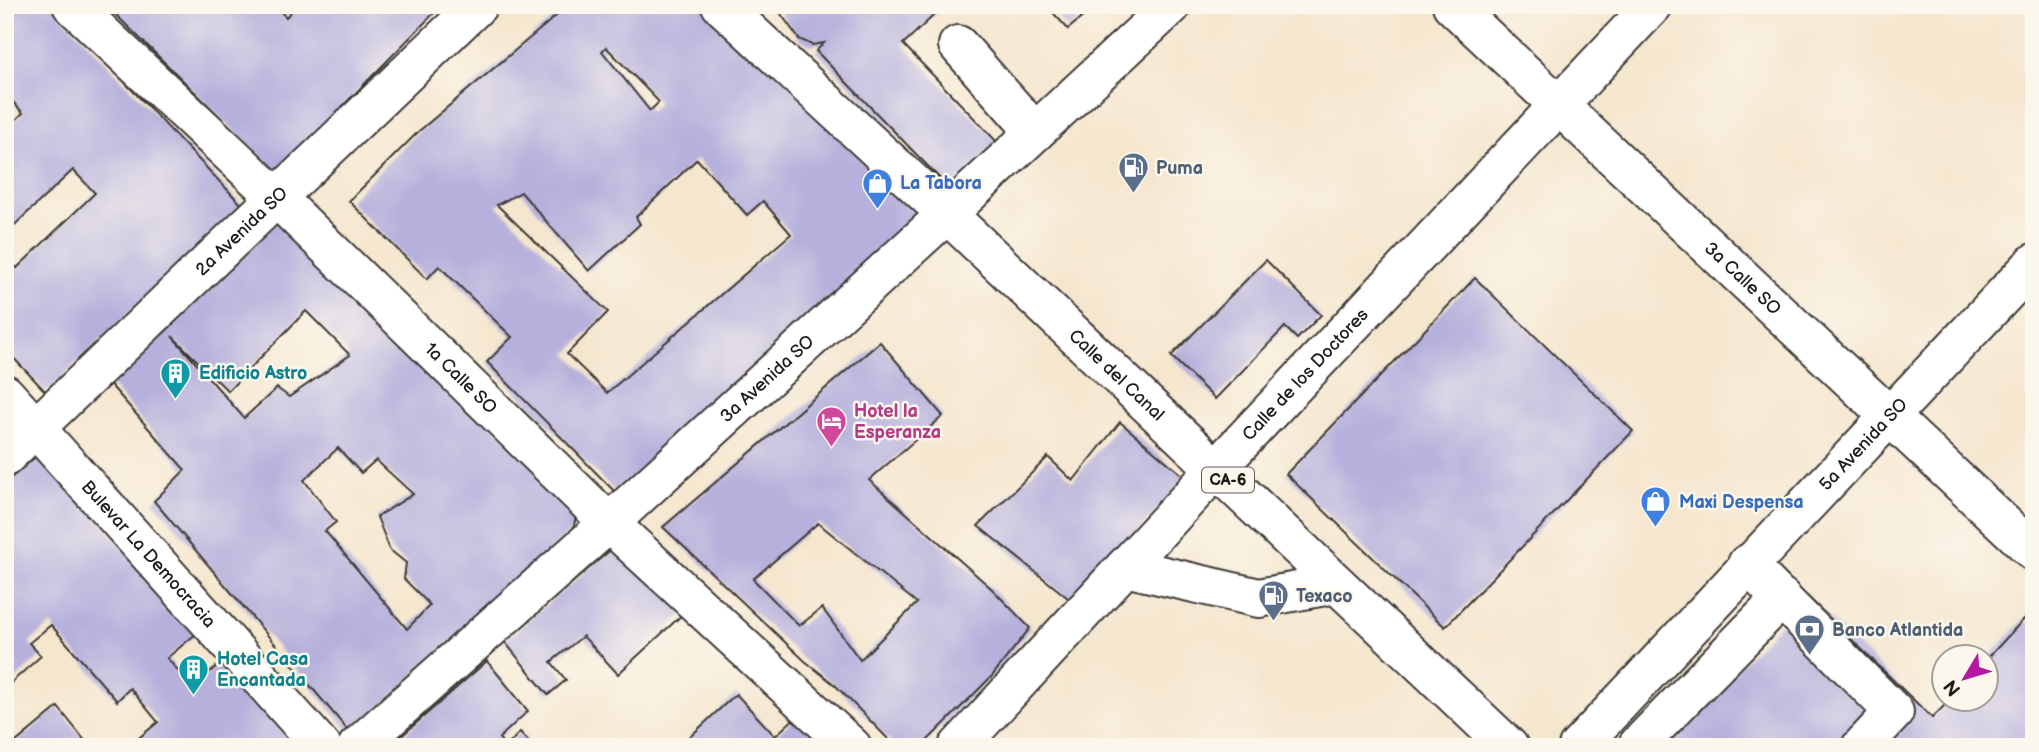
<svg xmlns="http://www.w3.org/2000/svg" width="2039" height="752" font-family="'Balsamiq Sans',sans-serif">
  <rect width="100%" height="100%" fill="#fbf7ec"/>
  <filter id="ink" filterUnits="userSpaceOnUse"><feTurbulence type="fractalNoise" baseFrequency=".0143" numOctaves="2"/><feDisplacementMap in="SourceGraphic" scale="14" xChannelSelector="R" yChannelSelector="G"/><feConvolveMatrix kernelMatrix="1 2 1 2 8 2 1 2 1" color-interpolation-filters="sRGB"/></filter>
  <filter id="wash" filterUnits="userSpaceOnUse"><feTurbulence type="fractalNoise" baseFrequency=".00686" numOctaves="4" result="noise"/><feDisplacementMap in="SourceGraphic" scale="28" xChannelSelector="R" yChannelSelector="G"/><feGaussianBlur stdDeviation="1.57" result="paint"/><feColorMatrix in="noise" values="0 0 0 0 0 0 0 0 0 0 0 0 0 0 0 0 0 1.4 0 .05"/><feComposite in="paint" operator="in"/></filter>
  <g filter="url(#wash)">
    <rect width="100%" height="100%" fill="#f5e6ce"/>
    <g id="blocks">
      <g fill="#b6b0dc" fill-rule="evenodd">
        <polygon points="5,5 51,5 242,205 46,392 5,349 5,256 17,268 95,193 73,170 5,234 5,130 23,113 12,101 5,108"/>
        <polygon points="106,5 164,5 170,11 175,5 274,5 286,17 297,5 442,5 277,173"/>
        <path d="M569,5h142l214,212 -305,280 -133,-135 25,-25 -73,-71 -12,13 -78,-78 70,-70zM606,47l53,55 -9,9 -48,-60zM697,159l50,56 16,-14 28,33 -184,159 -40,-39 41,-42 -111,-107 24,-13 68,79 51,-47 -4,-7z"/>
        <polygon points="782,5 852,5 858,12 865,5 945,5 903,44 998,143 950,189 816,51 824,43 812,45 799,39 781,14"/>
        <polygon points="1046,5 1097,5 1068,29"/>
        <path d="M279,221l299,287 -5,21 -222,205 -197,-233 31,-31 -77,-88 59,-52 100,-102zM306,311l44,44 -61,42 -12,-9 -33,30 -72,-82 56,55zM338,448l23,25 15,-13 37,34 -36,23 13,33 16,13 -2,16 26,26 -23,24 -82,-98 11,-9 -32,-42z"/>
        <polygon points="1266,260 1321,315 1297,339 1285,327 1215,399 1171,356"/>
        <polygon points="1475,278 1633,431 1445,627 1286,474"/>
        <path d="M880,342l63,74 -74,64 123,109 38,39 -38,48 -71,71h-25l-61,-62 -30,-24 -142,-134zM818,523l99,80 -57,57 -38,-52 -23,18 -46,-47z"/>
        <polygon points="1120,422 1186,478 1073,602 978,526 1048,457 1073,481"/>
        <polygon points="41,452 197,633 167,658 192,687 223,661 295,747 128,747 158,722 130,688 117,701 51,625 29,643 41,656 5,688 5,483"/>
        <polygon points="615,546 684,613 618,674 583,636 551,662 566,680 548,695 504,641"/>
        <polygon points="1807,596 1932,718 1950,700 1986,700 1986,660 2024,619 2034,628 2034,747 1661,747"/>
        <polygon points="487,661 528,711 499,738 506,747 389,747"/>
        <polygon points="736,694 775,736 764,747 679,747"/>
        <polygon points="58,707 90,747 5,747 5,729 16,742"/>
        <polygon points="799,714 835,747 785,747 775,736"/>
        <polygon points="520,732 534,747 506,747"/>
      </g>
    </g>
  </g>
  <g filter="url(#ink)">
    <use href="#blocks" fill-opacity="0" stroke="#3d3a37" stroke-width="2"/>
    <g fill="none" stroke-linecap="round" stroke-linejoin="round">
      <defs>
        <g id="minor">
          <path id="s1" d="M72,5l204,192 333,326 243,224"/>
          <polyline points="721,5 947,214"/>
          <path id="s2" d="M1452,5l582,547"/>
          <polyline points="958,45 1035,132"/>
          <path id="s3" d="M5,394l317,353"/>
          <path id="s4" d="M5,457l473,-452"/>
          <polyline points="1747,564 1894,712 1861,747"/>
          <polyline points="1125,567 1259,598 1336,584"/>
          <polyline points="1638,745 1782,598"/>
          <path id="s5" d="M1578,747l456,-484"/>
        </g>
        <g id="major">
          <path id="s6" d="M357,747l252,-224 338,-309"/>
          <polyline points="958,747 1216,469"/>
        </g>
        <g id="highway">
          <path id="s7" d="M1172,5l-225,209 562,533"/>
          <path id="s8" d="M1216,469l437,-464"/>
        </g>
      </defs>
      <use href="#minor" stroke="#3d3a37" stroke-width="42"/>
      <use href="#major" stroke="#3d3a37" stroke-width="42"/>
      <use href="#highway" stroke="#3d3a37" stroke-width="42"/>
      <use href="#minor" stroke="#fff" stroke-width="38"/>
      <use href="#major" stroke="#fff" stroke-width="38"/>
      <use href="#highway" stroke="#fff" stroke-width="38"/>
    </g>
  </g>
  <defs>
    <symbol id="fuel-pin" viewBox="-11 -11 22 30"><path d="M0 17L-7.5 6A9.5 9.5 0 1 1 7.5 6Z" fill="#5c6f8a" stroke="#fbf7ec"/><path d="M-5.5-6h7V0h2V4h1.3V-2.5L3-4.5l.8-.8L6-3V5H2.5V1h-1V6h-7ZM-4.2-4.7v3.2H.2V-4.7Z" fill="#fff"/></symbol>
    <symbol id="shop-pin" viewBox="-11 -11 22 30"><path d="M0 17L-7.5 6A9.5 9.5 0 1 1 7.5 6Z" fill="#3f7fe0" stroke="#fbf7ec"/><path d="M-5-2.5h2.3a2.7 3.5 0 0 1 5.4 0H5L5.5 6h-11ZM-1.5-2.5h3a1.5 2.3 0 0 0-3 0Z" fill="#fff"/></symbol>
    <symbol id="building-pin" viewBox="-11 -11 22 30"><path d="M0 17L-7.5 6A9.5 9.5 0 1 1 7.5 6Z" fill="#0f9aa8" stroke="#fbf7ec"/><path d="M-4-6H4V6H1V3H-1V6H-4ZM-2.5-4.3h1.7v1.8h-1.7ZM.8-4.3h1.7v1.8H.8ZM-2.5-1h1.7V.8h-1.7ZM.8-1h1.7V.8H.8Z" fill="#fff"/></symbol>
    <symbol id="hotel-pin" viewBox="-11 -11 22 30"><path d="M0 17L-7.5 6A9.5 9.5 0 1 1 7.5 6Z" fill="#d1479c" stroke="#fbf7ec"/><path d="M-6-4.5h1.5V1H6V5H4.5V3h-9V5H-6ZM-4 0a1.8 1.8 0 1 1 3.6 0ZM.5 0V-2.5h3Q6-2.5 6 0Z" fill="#fff"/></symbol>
    <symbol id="bank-pin" viewBox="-11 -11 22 30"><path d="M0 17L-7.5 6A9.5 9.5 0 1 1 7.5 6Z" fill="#5c6f8a" stroke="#fbf7ec"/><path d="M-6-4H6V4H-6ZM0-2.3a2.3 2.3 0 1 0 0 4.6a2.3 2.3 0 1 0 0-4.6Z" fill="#fff"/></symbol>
  </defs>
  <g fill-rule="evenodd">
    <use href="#fuel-pin" x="1116" y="150" width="35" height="47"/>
    <use href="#shop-pin" x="860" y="166" width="35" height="47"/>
    <use href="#building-pin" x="158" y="356" width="35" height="47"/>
    <use href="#hotel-pin" x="814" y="404" width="35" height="47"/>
    <use href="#shop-pin" x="1638" y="484" width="35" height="47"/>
    <use href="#fuel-pin" x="1256" y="578" width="35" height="47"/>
    <use href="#bank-pin" x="1792" y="612" width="35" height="47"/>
    <use href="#building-pin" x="176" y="652" width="35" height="47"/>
  </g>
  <g text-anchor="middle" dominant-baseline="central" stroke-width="5" stroke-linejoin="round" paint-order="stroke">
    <rect fill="#fbf7ec" stroke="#5f5e5a" stroke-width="2" x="1202" y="467.5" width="52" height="25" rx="5"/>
    <g font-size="16" font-weight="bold" fill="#1c1c1c">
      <text x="1228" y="480">CA-6</text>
    </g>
    <g font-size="18" font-weight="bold" fill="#4e5e75" stroke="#fbf7ec" text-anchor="start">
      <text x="1156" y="168">Puma</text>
      <text x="1296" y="596">Texaco</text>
      <text x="1832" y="630">Banco Atlantida</text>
    </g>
    <g font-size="18" font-weight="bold" fill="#366cbe" stroke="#fbf7ec" text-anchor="start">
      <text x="900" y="183">La Tabora</text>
      <text x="1679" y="502">Maxi Despensa</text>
    </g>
    <g font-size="18" fill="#1c1c1c" stroke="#fbf7ec">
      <text stroke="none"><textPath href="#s4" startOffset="327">2a Avenida SO</textPath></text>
      <text stroke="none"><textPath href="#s2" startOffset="399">3a Calle SO</textPath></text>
      <text stroke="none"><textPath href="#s7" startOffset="541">Calle del Canal</textPath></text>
      <text stroke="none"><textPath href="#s8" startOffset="130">Calle de los Doctores</textPath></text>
      <text stroke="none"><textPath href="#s1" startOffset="539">1a Calle SO</textPath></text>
      <text stroke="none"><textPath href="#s6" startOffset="551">3a Avenida SO</textPath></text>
      <text stroke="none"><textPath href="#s5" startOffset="416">5a Avenida SO</textPath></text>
      <text stroke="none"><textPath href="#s3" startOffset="215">Bulevar La Democracia</textPath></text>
    </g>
    <g font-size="18" font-weight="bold" fill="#0d838f" stroke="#fbf7ec" text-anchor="start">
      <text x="199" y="373">Edificio Astro</text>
      <text x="217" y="659">Hotel Casa<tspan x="217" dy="21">Encantada</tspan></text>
    </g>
    <g font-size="18" font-weight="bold" fill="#b23c85" stroke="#fbf7ec" text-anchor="start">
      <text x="854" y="411">Hotel la<tspan x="854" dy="21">Esperanza</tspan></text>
    </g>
  </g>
  <rect width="2039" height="752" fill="none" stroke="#fbf7ec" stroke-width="28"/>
  <g transform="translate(1965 678) rotate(232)"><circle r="33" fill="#fbf7ec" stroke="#a29f99" stroke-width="2"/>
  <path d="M0-5L12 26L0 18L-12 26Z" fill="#b5179e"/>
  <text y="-10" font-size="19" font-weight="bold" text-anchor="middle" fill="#1c1c1c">N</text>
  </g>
</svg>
